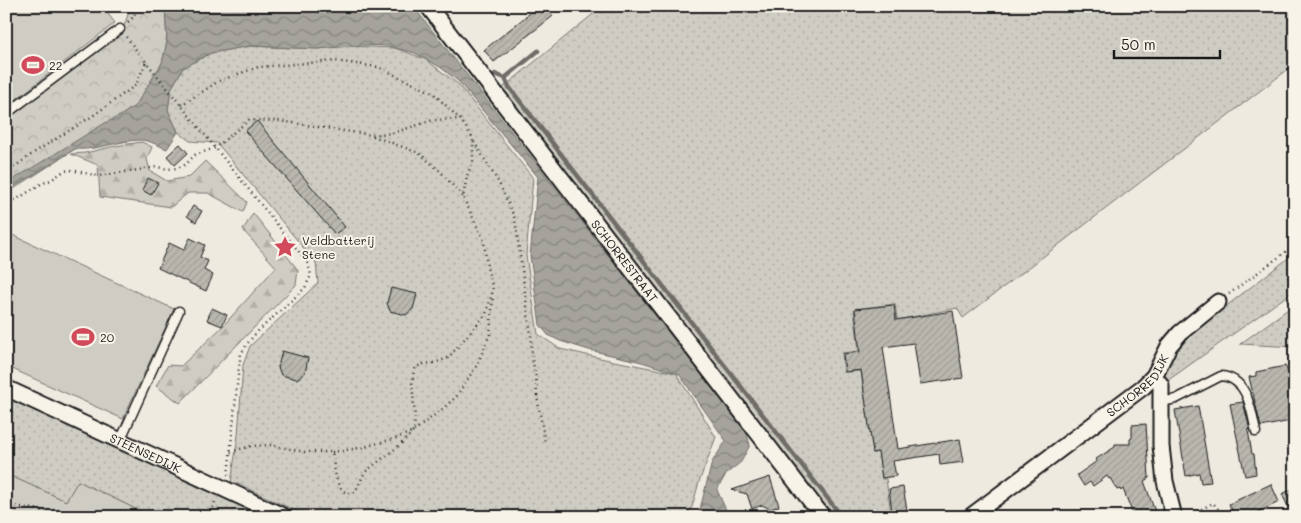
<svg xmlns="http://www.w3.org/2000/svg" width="1301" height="523" font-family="Mali,sans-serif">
  <defs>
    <pattern id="grass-dots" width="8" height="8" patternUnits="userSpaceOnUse" patternTransform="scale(1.25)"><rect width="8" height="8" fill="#cfccc3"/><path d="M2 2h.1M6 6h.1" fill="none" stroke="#b1afa7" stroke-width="1.8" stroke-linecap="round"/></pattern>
    <pattern id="forest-firs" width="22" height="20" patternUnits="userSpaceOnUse" patternTransform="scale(1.25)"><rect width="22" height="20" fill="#cfccc3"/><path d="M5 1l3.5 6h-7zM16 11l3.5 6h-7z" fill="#b1afa7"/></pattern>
    <pattern id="park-crowns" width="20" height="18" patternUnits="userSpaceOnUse" patternTransform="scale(1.25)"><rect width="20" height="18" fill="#cfccc3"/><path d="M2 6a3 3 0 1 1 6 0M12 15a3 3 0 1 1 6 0" fill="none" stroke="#b1afa7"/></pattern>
    <pattern id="water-waves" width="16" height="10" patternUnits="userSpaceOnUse" patternTransform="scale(1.25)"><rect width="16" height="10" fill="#a6a39d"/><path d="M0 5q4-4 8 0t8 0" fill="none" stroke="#86847f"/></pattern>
    <pattern id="building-hatch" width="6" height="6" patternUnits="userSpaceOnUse" patternTransform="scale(1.25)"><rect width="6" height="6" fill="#bab7af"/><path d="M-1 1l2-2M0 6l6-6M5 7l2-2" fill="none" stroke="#9f9d96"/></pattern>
  </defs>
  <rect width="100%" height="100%" fill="#eeeae0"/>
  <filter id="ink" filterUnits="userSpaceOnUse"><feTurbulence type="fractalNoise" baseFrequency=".02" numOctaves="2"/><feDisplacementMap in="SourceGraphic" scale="10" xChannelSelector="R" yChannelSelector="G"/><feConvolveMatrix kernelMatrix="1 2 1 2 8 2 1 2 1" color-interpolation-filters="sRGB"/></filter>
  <g filter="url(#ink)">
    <g fill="url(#grass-dots)" stroke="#767470">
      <polygon points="603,6 1295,6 1295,64 963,318 957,308 897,320 895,304 854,309 859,351 842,353 844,372 861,371 873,453 878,452 882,479 886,479 891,513 909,511 910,517 829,517 499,91"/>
      <polygon points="250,46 318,49 347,46 395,48 425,59 458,84 533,178 526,255 538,334 560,349 609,360 676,373 716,437 699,482 692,507 685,517 309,517 238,484 231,483 238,435 243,365 250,346 318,283 316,263 217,143 190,141 178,132 168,110 171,89 183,68 211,53"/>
      <polygon points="1295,253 1295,290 1167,381 1164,377 1176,345"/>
      <polygon points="1295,304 1295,347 1240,344"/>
      <polygon points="6,397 264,517 152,517 78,481 66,501 6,474"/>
    </g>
    <g fill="url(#forest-firs)" stroke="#767470">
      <polygon points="142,142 152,147 147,159 150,171 167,181 189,177 205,161 247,202 243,212 208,193 188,193 171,207 100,197 98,165 71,154 85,153 115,146"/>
      <polygon points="253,213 298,270 296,285 180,403 156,386 168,365 181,366 223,326 276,267 243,230"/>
    </g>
    <polygon fill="url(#park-crowns)" stroke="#767470" points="131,6 165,6 167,42 162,63 136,105 75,149 6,194 6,120 124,26"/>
    <g fill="#cfccc3" stroke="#767470">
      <polygon points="6,6 102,6 115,23 6,107"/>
      <polygon points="6,232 174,309 123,419 6,366"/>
      <polygon points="6,474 66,501 78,481 152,517 6,517"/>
    </g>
    <path fill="url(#water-waves)" stroke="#6f6d69" d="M165,6h248l333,425 4,14 -9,17 -15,12 -9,16 9,20 7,7h-35l14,-55 14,-21 -47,-67 -37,-12 -53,-12 -29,-9 -12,-6 -8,-10 -10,-69 8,-79 -80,-96 -18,-14 -25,-14 -27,-7 -26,-1 -44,4 -68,-3 -39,7 -28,15 -12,21 -3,21 10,22 -11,17c-8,-3 -18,-9 -26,-9 -22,0 -44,11 -66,9l-69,43v-8l99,-61 15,-7 16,-11 26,-42 5,-21z"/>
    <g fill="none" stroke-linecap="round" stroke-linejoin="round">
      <g stroke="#6f6d69" stroke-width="4.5">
        <polyline points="495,74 505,78 538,51"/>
        <polyline points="505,78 509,87 842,517"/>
        <polyline points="1289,301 1295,297"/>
      </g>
    </g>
    <g fill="url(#building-hatch)" stroke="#1c1c1c">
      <polygon points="539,6 545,6 553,16 494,62 484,50"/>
      <polygon points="257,121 345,227 335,234 245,131"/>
      <polygon points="180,144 188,153 175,165 167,156"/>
      <polygon points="148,178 158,183 151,195 142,190"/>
      <polygon points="193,206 202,211 196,222 187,216"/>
      <polygon points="190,238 205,245 200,257 208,261 204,270 213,275 206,291 158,268 169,243 184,250"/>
      <polygon points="391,288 417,294 413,309 406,315 390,311 387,303"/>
      <polygon points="894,305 896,320 953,311 963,378 920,384 914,343 883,347 898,449 960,439 964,462 940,465 939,454 893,461 896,476 882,478 878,452 873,453 861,370 845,372 843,354 860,352 855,309"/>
      <polygon points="212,308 227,315 222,326 207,320"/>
      <polygon points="282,351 308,358 305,373 297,379 281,375 278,367"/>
      <polygon points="1285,366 1291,376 1290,380 1293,397 1295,396 1295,420 1261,427 1249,377 1256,376 1256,372"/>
      <polygon points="1243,402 1250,430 1248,430 1252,454 1254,454 1256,474 1245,476 1230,404"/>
      <polygon points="1198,406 1211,482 1201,483 1199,473 1186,476 1175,410"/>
      <polygon points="1146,424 1149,478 1144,481 1157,517 1134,517 1123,489 1121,491 1120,489 1117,490 1110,478 1109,479 1107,476 1093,486 1090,482 1084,486 1077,475 1097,461 1096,459 1115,447 1115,444 1130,444 1130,439 1132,438 1132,425"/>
      <polygon points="770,477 779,506 770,509 762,505 752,509 747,494 732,490"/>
      <polygon points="1271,484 1279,502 1248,517 1235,517 1229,504"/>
      <polygon points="903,487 907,510 892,512 889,489"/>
      <polygon points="1295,488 1295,517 1293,517 1282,494"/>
    </g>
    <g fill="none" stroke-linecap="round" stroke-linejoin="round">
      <defs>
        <g id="service">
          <polyline points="6,114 120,29"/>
          <path d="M1161,402l15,-3 45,-23c27,2 30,34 35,56"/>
          <polyline points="120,441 179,311"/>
        </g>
        <g id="minor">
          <path id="s1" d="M428,6l395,511"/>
          <polyline points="1154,376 1161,385 1161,446 1165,481 1174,517"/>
          <path id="s2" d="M6,388l279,129"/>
          <path id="s3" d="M970,517l173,-130 11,-11 15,-30 11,-13 38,-31"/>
        </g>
      </defs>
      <use href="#service" stroke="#1c1c1c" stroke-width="11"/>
      <use href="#minor" stroke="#1c1c1c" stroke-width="19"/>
      <g stroke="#1c1c1c" stroke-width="2.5" stroke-dasharray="1 4" stroke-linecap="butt">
        <path d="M128,22c6,-5 8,-8 7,-16"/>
        <polyline points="126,37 308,263 311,275 305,288 256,333 247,344 241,354 239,366 228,476"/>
        <polyline points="181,105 219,81 258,67 335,61 378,67 433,93 460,119"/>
        <polyline points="373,136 419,153 440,171 463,197"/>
        <polyline points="474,142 499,183 515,219 531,335 532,358 536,378 537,396 545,443"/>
        <polyline points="6,173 35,152 91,117 136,85 146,62"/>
        <path d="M6,206l35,-22 10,-4 13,-9 7,-1 28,6 58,-9 11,2 9,-1 8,-3 10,-10 20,-7 34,-28 31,1 91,14 22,-2 40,-13 27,-1 13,19v23l-6,15 -4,21 21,44 3,26 6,23 -7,24 -38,44 -14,5 -10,1 -8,3 -2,4 -2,11 3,35 -1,14 -14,14 -35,27 -10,20c-21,7 -20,-27 -23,-40h-27l-35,-7 -19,1 -21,6"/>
        <polyline points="1229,294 1295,245"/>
        <polyline points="332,452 360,448 397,438 414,431 440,411 456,397 477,365 490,334 493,297"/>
        <polyline points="6,505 35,509 72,517"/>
        <polyline points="1188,516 1213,503 1225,517"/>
        <polyline points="209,517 216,500"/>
        <polyline points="1275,517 1276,517"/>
      </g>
      <use href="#service" stroke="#f7f3e8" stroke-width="8"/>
      <use href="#minor" stroke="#f7f3e8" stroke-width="15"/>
    </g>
  </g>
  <defs>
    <symbol id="stadium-bare" viewBox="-9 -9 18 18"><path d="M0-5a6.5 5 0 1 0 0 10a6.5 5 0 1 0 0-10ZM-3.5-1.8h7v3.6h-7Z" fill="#d1495b" stroke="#f7f3e8" stroke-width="2.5" paint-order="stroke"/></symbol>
    <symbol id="sight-bare" viewBox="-9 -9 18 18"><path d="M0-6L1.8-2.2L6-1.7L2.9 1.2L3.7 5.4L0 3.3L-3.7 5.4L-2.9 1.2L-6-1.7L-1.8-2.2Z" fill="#d1495b" stroke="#f7f3e8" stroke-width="2.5" paint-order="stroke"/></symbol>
  </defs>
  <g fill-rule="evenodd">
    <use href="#stadium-bare" x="17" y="49" width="32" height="32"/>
    <use href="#sight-bare" x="269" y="231" width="32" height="32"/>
    <use href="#stadium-bare" x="67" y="321" width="32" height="32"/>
  </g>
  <g text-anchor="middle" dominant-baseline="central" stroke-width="4" stroke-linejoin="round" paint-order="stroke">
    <g font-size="12" fill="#1c1c1c" stroke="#f7f3e8" text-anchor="start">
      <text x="49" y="65">22</text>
      <text x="302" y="240">Veldbatterij<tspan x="302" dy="14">Stene</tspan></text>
      <text x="100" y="337">20</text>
    </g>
    <g font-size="12" fill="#1c1c1c" stroke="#f7f3e8">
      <text stroke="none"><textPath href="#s1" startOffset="322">SCHORRESTRAAT</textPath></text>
      <text stroke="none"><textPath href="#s3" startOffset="214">SCHORREDIJK</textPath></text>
      <text stroke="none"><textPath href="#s2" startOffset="154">STEENSEDIJK</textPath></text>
    </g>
  </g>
  <rect width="1301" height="523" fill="none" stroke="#f7f3e8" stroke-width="25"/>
  <rect x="12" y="12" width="1276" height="498" fill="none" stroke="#1c1c1c" stroke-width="2" filter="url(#ink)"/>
  <path d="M1114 50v8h106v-8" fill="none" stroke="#1c1c1c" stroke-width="2.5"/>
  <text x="1121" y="50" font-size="15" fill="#1c1c1c" stroke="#f7f3e8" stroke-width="4" paint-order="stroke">50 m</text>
</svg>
